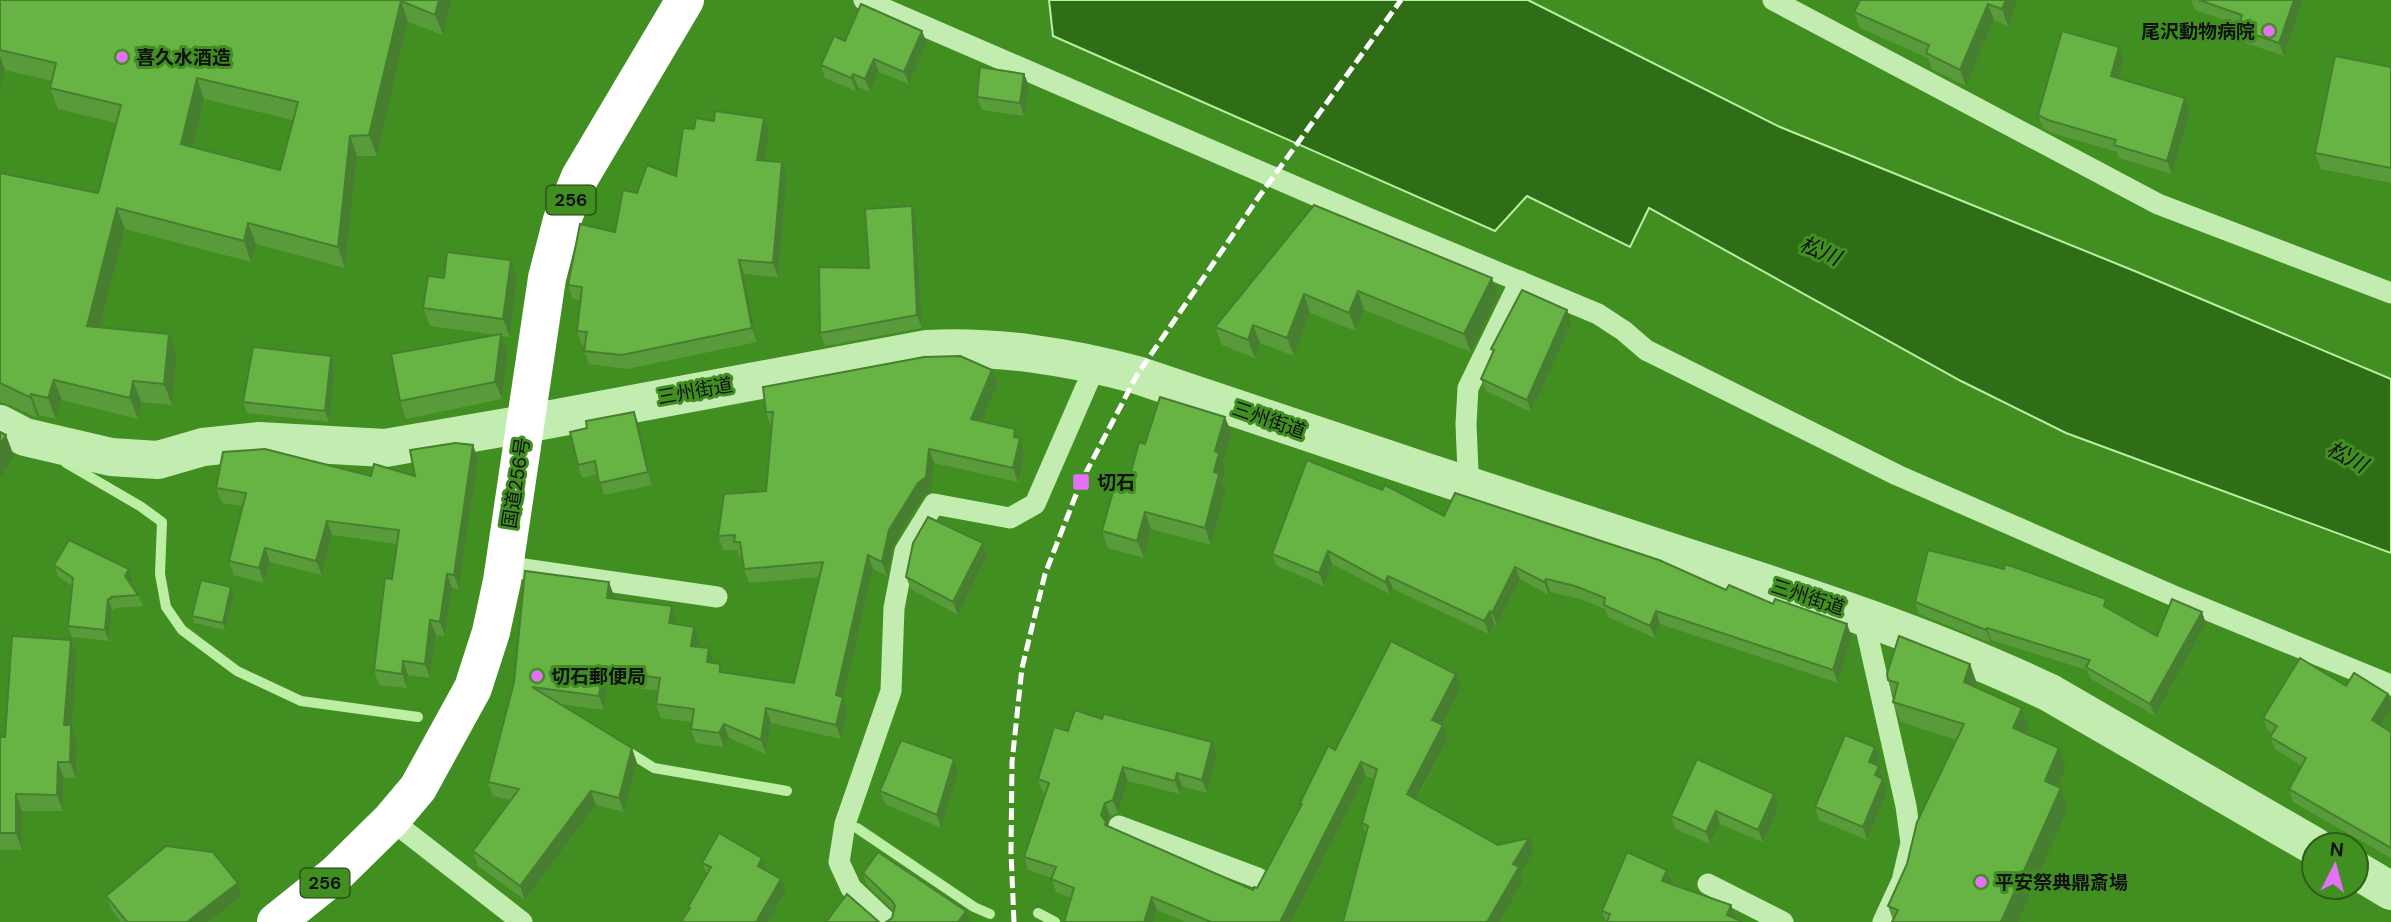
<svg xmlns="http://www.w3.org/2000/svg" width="2391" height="922" font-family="'DM Sans','Noto Sans JP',sans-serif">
  <rect width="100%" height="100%" fill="#418f21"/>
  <polygon fill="#2f6e17" stroke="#bceea4" stroke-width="2" points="1049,0 1528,0 1780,127 2137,272 2391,379 2391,553 2066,433 1961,381 1649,208 1630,247 1527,196 1495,231 1053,36"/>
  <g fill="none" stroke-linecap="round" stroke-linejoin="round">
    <g stroke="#bceea4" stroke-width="10">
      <polyline points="66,463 140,506 162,522 160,574 166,607 182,630 237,671 301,701 418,717"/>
      <polyline points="622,748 654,768 787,791"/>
      <polyline points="857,828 974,907 990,914"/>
      <polyline points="1038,913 1055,922"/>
    </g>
    <g stroke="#c3ecb0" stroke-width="21">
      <polyline points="864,0 1370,219 1598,314 1624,331 1646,350 1897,475 2181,599 2391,685"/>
      <polyline points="1773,0 2158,204 2391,293"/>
      <polyline points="1464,485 1468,472 1466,424 1468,388 1520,281"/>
      <polyline points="504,566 717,597"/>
      <polyline points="1863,615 1906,806 1911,843 1902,881 1883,922"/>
      <polyline points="391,820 522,922"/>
      <polyline points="1119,826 1258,878"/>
      <polyline points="1708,884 1783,922"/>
      <polyline points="887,922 851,888 839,862 845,824 891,691 894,608 905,551 934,504 1010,518 1035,504 1096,364"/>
    </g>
    <g stroke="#c3ecb0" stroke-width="38">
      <path d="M0,424l25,13 86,20 47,3 45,-13 56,-6 126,7 140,-24 402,-75c68,-4 144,8 210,26 160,54 321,108 482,160 146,48 292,92 431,158l264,153"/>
      <polyline points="2356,870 2391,891"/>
    </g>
    <polyline stroke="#fff" stroke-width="38" points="276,922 336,874 391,820 418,788 473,688 491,632 502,581 547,278 562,220 580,177 685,0"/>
    <polyline stroke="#fff" stroke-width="5" stroke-dasharray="12 5" stroke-linecap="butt" points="1014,922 1011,852 1012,762 1022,668 1045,574 1081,482 1137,375 1258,198 1401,0"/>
  </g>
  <g fill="#599b3b" fill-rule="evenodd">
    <path d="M0,0h452l-9,35 -35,-13 -31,134h-20l-12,112 -89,-24 -5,18 -126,-33 -25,98 77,28 -5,50 -31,-3 -3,17 -76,-19 -6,19 -17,-4 -2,2 -4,-1 -23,-11 -10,-3v-229l98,20 18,-70 -58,-14 -8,-21 2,-7 -47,-11 -5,21zM204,99l89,21 -13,50 -87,-23z"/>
    <polygon points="2018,0 2008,26 1994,20 1966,86 1932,69 1928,58 1860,28 1854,12"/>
    <polygon points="2191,0 2303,0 2284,56 2243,42 2238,29 2239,25 2195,10"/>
    <polygon points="845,41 927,43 909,84 879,72 870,92 858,87 856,91 825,78 821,65"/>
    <polygon points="2124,60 2118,78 2190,111 2172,174 2119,158 2117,152 2052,133 2043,128 2038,115"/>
    <polygon points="2391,67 2391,183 2321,169 2315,153"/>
    <polygon points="1024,74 1029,86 1024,116 982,110 977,97"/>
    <polygon points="769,132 764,160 782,162 787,176 778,277 744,274 757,342 627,369 589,364 584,351 585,345 582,345 577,331 580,300 573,299 568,285 615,232 637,193"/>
    <polygon points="1314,205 1498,296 1471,352 1364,310 1356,331 1310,313 1294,356 1260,343 1255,358 1222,345 1215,327"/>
    <polygon points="912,206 916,218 922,328 825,346 820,333 869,268"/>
    <polygon points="511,260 517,278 510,337 502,336 508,351 502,399 406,419 400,401 496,335 430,326 423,308 444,278"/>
    <polygon points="1572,323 1531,412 1486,391 1481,379 1493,353 1491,349"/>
    <polygon points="335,367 329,422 247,413 243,402"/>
    <polygon points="998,384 981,421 1018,438 1025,453 1018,482 934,463 931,492 923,497 894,544 887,576 873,569 843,699 848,711 841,739 771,723 766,754 729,738 724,747 696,743 691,729 692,722 661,718 656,704 658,691 608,684 604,710 560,704 637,763 624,812 596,805 525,900 478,866 473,851 511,800 493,796 488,782 514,682 614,596 614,599 672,606 677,621 676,624 694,627 699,641 698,647 723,673 794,683 819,577 749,583 744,569 742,556 739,556 737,550 723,550 718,536 766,491 771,427 766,412"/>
    <polygon points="639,425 652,485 604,495 598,474 582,478 578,465"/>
    <polygon points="1232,434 1223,462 1226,470 1222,482 1226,491 1211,545 1151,529 1144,558 1108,548 1102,531 1129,480 1145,444"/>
    <polygon points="473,445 478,460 459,589 452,588 445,636 436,635 430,678 408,675 407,688 379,685 374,670 392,579 397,544 332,535 322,575 270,562 264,583 234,575 229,561 243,506 222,503 216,488 371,476 415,476"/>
    <polygon points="1444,516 1726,590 1773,604 1852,637 1838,683 1660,624 1655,638 1608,617 1605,609 1580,599 1550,592 1549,595 1520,579 1497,625 1494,624 1489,634 1393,589 1390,594 1332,564 1324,586 1277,566 1272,554"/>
    <polygon points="983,543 987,556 958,615 911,589 906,577"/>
    <polygon points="54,565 129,569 133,580 131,584 138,595 143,606 115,608 115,610 112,610 109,641 72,637 68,626 72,586 58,576"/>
    <polygon points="231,587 234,593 225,630 195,623 192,616"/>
    <polygon points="1915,602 2110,608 2157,636 2202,612 2206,624 2155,716 2091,679 2087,670 1991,640 1991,643 1919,614"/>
    <polygon points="77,657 72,727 77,742 76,778 64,778 63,811 22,811 22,850 0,850 0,737 5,737"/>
    <polygon points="1970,664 1977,684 1976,687 2022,708 2029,728 2027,734 2066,768 2058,787 2061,788 2068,809 2018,922 1892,922 1893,920 1888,906 1907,864 1956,740 1901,722 1893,702 1894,697 1888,680"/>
    <polygon points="1456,674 1461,688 1441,724 1443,725 1448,738 1417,799 1498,845 1534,851 1521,873 1523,881 1500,922 1343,922 1366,835 1362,823 1374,779 1366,776 1291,922 1185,922 1157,910 1153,922 1064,922 1071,898 1056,892 1052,878 1028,870 1024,857 1046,794 1043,793 1038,779 1068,731 1217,755 1207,793 1182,786 1180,794 1128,781 1118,813 1110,816 1107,826 1253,890 1257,888 1301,805 1300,803 1335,750"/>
    <polygon points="2346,686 2388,694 2391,701 2391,710 2381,726 2391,732 2391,858 2293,802 2289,789 2302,766 2275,749 2270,737 2273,733 2268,731 2263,718"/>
    <polygon points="1880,760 1878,765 1879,766 1887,792 1867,840 1819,820 1815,807"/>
    <polygon points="958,772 941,828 885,804 880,791"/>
    <polygon points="1774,794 1779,807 1763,842 1720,824 1710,844 1675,829 1671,816"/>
    <polygon points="702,863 767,871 786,891 768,922 681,922 689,909 688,907 707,874"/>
    <polygon points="1667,870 1671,884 1731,905 1736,919 1743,922 1606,922 1602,911"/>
    <polygon points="863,873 970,922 892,918 894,911 867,885"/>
    <polygon points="238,883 242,896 208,922 121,922 111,909 106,896"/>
  </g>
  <g fill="#487e30">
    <polygon points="439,0 452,0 443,35 435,15"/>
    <polygon points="2006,0 2018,0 2008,26 2002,9"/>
    <polygon points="2294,0 2303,0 2284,56 2279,43"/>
    <polygon points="401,1 408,22 377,156 369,135"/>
    <polygon points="1988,4 1994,20 1966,86 1960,70"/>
    <polygon points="922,31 927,43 909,84 904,72"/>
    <polygon points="2119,47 2124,60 2115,89 2111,76"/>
    <polygon points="0,56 5,70 0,91"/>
    <polygon points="874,59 879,72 870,92 865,79"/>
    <polygon points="853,74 858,87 856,91 851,78"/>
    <polygon points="1024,74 1029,86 1024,116 1020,103"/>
    <polygon points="197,78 204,99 189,165 181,144"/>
    <polygon points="2185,98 2190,111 2172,174 2167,161"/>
    <polygon points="764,118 769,132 762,174 757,160"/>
    <polygon points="350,136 357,156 345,268 338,247"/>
    <polygon points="782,162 787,176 778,277 773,263"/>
    <polygon points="912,206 916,218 922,328 917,315"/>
    <polygon points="117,208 125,229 95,347 87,326"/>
    <polygon points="248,223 256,244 251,262 244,241"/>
    <polygon points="511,260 517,278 510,337 503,319"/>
    <polygon points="739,260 744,274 757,342 752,328"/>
    <polygon points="1492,278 1498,296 1471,352 1464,334"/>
    <polygon points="1358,291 1364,310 1356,331 1349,313"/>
    <polygon points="1304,294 1310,313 1294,356 1287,338"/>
    <polygon points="1567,310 1572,323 1531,412 1527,400"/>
    <polygon points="1253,325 1260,343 1255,358 1248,340"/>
    <polygon points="169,334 177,355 172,405 164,384"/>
    <polygon points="501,334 508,351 502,399 495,382"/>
    <polygon points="331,356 335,367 329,422 325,411"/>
    <polygon points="992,370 998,384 976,433 971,419"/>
    <polygon points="54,380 62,400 56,419 48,398"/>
    <polygon points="133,381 141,402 138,419 130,398"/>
    <polygon points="31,394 39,415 37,417 30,397"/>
    <polygon points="634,412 639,425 652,485 648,472"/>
    <polygon points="1225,417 1232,434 1223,462 1226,470 1222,482 1226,491 1211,545 1205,528 1215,451"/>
    <polygon points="1015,429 1025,453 1018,482 1013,468 1014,437"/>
    <polygon points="6,435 14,456 0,479 0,445"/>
    <polygon points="473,445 478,460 459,589 454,575"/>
    <polygon points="929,449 934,463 931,492 923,497 894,544 887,576 882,562 889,530"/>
    <polygon points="1145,512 1151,529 1144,558 1137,541"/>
    <polygon points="327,521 332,535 322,575 316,561"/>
    <polygon points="983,543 987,556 958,615 953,602"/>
    <polygon points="265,548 270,562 264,583 259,568"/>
    <polygon points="1328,551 1332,564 1324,586 1319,573"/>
    <polygon points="868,555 873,569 843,699 848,711 841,739 836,725 836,695"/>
    <polygon points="1515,567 1520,579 1497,625 1492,613"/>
    <polygon points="129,569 133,580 129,587 125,576"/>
    <polygon points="447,574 452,588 445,636 440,622"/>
    <polygon points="1388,576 1393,589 1390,594 1385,582"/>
    <polygon points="1546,579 1550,592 1549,595 1544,582"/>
    <polygon points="609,582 614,596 612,612 607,598"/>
    <polygon points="231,587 234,593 225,630 223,623"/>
    <polygon points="108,599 112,610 109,641 105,630"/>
    <polygon points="672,606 677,621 674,637 669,623"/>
    <polygon points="1490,611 1494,624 1489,634 1484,621"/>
    <polygon points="1656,611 1660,624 1655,638 1650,626"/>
    <polygon points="2202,612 2206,624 2155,716 2150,704"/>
    <polygon points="430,620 436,635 430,678 425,664"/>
    <polygon points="1847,624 1852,637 1838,683 1833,670"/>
    <polygon points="694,627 699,641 696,660 691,646"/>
    <polygon points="1987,628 1991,640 1991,643 1986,630"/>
    <polygon points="71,640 77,657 72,727 77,742 76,778 70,762 64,725"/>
    <polygon points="709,648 714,663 712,677 707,662"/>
    <polygon points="403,661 408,675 407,688 402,674"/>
    <polygon points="1970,664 1977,684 1971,702 1964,682"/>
    <polygon points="603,670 608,684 604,710 599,696"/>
    <polygon points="1456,674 1461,688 1437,733 1432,720"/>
    <polygon points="2388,694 2391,701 2391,710 2376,733 2372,720"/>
    <polygon points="766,708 771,723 766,754 761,740"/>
    <polygon points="2022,708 2029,728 2021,748 2013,728"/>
    <polygon points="724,724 729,738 724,747 719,733"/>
    <polygon points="1443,725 1448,738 1412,807 1407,794"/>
    <polygon points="1212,742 1217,755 1207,793 1202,780"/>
    <polygon points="1875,747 1880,760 1874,775 1869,762"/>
    <polygon points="632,748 637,763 624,812 619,798"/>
    <polygon points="2059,748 2066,768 2052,801 2045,781"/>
    <polygon points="954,759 958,772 941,828 937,815"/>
    <polygon points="58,762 64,778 63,811 57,795"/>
    <polygon points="1361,762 1366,776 1291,922 1280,922"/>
    <polygon points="1879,766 1887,792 1867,840 1863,827 1875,775"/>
    <polygon points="1123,767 1128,781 1118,813 1113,800"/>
    <polygon points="1177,773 1182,786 1180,794 1175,781"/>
    <polygon points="2061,788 2068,809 2018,922 2001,922"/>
    <polygon points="591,791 596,805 525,900 520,886"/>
    <polygon points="16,794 22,811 22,850 16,833"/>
    <polygon points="1774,794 1779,807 1763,842 1758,830"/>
    <polygon points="1105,803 1110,816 1107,826 1111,836 1101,815"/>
    <polygon points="1716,811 1720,824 1710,844 1706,832"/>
    <polygon points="1529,838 1534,851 1521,873 1523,881 1500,922 1487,922 1513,864"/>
    <polygon points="762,858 767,870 758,866"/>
    <polygon points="1667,870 1672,883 1666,894 1662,881"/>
    <polygon points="781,879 786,891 768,922 756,922"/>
    <polygon points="238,883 242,896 208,922 187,922"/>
    <polygon points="1152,897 1157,910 1153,922 1144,922"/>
    <polygon points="1731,905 1736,918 1735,922 1727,915"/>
    <polygon points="966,911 970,922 958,922"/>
  </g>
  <g fill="#67b445" stroke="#487e30" stroke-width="2" fill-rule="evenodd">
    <path d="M0,0h439l-4,15 -34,-14 -32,134 -19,1 -12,111 -90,-24 -4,18 -127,-33 -30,118 82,8 -5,50 -31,-3 -3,17 -76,-18 -6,18 -17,-4 -1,3 -5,-2 -25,-12v-210l98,20 23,-88 -71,-17 6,-25 -56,-13zM197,78l101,24 -18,68 -99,-26z"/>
    <polygon points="1860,0 2006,0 2002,9 1988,4 1960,70 1926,53 1929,45 1854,12"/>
    <polygon points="2199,0 2294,0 2279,43 2238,29 2242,15"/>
    <polygon points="861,4 922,31 904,72 874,59 865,79 853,74 851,78 821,65 834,36 845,41"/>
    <polygon points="2062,31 2119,47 2111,76 2185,98 2167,161 2114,145 2116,140 2048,120 2038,115"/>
    <polygon points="2335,56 2391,67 2391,168 2315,153"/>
    <polygon points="980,67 1024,74 1020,103 977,97"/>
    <polygon points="715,111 764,118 757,160 782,162 773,263 739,260 752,328 622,355 584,351 587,332 577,331 582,287 568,285 580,224 615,232 623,190 637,193 647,165 676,176 683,128 694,129 696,118 714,121"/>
    <polygon points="1314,205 1492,278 1464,334 1358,291 1349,313 1304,294 1287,338 1253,325 1248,340 1215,327"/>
    <polygon points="912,206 917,315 820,333 819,267 869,268 865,209"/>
    <polygon points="447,252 511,260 503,319 423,308 428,276 444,278"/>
    <polygon points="1522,290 1567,310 1527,400 1481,379 1494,350 1491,349"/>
    <polygon points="501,334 495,382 400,401 391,354"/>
    <polygon points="253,347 331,356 325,411 243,402"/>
    <polygon points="960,356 992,370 971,419 1015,429 1014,437 1020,438 1013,468 929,449 926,477 918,483 889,530 882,562 868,555 836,695 843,697 836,725 766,708 761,740 724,724 719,733 691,729 694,709 656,704 660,678 603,670 599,696 532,687 632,748 619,798 591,791 520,886 473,851 519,789 488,782 514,682 525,571 609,582 607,598 672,606 669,623 694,627 691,646 709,648 707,662 720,664 720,672 794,683 823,562 744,569 740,542 734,542 735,535 718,536 724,494 766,491 773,412 766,412 763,387 924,357"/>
    <polygon points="1160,397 1225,417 1215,451 1219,453 1214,472 1219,474 1205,528 1145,512 1137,541 1102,531 1117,477 1129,480 1139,442 1145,444"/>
    <polygon points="634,412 648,472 599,483 595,461 578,465 570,432 587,428 586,421"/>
    <polygon points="0,432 6,435 0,445"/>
    <polygon points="455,443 473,445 454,575 447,574 440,622 430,620 425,664 403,661 402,674 374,670 385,578 392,579 399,530 327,521 316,561 265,548 259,568 229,561 246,493 216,488 223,452 265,449 371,476 374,464 415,476 410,450"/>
    <polygon points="1307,460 1382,490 1385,485 1444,516 1455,493 1659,560 1726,590 1729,585 1773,604 1775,599 1847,624 1833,670 1656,611 1650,626 1604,605 1605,598 1575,586 1546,579 1544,582 1515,567 1492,613 1490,611 1484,621 1388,576 1385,582 1328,551 1319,573 1272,554"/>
    <polygon points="928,517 983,543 953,602 906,577 913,543"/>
    <polygon points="69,540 129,569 125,576 138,595 111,597 111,599 108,599 105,630 68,626 73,578 54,565"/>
    <polygon points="1928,550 2004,569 2005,564 2106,599 2104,606 2157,636 2172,599 2202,612 2150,704 2086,667 2090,660 1987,628 1986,630 1915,602"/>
    <polygon points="201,580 231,587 223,623 192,616"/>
    <polygon points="12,636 71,640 64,725 71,725 70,762 58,762 57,795 16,794 16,833 0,833 0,737 5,737"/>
    <polygon points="1899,636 1970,664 1964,682 2022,708 2013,728 2059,748 2045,781 2061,788 2001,922 1892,922 1898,910 1888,906 1907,864 1917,822 1964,724 1893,702 1898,683 1888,680 1887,674"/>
    <polygon points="1391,641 1456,674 1432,720 1443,725 1407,794 1498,845 1529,838 1513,864 1519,867 1487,922 1343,922 1368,826 1362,823 1377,769 1361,762 1280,922 1211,922 1152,897 1144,922 1064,922 1074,888 1051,879 1056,867 1024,857 1049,783 1038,779 1054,727 1068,731 1075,710 1102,719 1104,714 1212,742 1202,780 1177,773 1175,781 1123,767 1113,800 1105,803 1101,815 1106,822 1105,825 1253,890 1254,887 1257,888 1302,804 1300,803 1328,746 1335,750"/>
    <polygon points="2300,658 2346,686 2354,673 2388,694 2372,720 2391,732 2391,848 2289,789 2306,758 2270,737 2277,726 2263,718"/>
    <polygon points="1845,735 1875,747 1869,762 1879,766 1875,775 1883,779 1863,827 1815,807"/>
    <polygon points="901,740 954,759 937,815 880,791"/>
    <polygon points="1697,759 1774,794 1758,830 1716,811 1706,832 1671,816"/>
    <polygon points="719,833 762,858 758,866 781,879 756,922 681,922 690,908 688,907 711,867 702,863"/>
    <polygon points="166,846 213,852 238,883 187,922 127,922 106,896"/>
    <polygon points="878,852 966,911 958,922 886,922 892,918 895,906 892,901 863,873"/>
    <polygon points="1627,852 1667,870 1662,881 1731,905 1727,915 1743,922 1607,922 1610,914 1602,911"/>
    <polygon points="847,894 879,922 826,922"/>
  </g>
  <g fill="#e671f9" stroke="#418f21" stroke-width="2.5">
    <circle cx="2269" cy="31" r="7"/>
    <circle cx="122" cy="57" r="7"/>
    <rect x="1072" y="473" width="18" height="18" rx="3.5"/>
    <circle cx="537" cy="676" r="7"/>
    <circle cx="1981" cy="882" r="7"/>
  </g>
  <g text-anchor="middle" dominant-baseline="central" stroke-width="6" stroke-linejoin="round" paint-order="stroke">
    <g fill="#418f21" stroke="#1f3716" stroke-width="2">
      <rect x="546.5" y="185.5" width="49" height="29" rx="5"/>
      <rect x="300.5" y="868.5" width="49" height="29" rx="5"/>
    </g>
    <g font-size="18" font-weight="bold" fill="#111">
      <text x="571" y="200">256</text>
      <text x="325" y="883">256</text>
    </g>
    <g font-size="19" font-weight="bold" fill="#111" stroke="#418f21" text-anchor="start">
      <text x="2255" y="31" text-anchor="end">尾沢動物病院</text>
      <text x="136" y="57">喜久水酒造</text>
      <text x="1097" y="482">切石</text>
      <text x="551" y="676">切石郵便局</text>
      <text x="1995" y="882">平安祭典鼎斎場</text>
    </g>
    <g font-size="19" fill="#111" stroke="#418f21">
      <text transform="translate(695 391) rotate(-10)">三州街道</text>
      <text transform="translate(1269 420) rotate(19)">三州街道</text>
      <text transform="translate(516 483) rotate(-81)">国道256号</text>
      <text transform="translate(1808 597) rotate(18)">三州街道</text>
    </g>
    <g font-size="21" font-style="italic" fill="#111" stroke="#418f21">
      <text transform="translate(1820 251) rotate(23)">松川</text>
      <text transform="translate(2347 457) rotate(28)">松川</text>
    </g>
  </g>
  <g transform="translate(2335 866) rotate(6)"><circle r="33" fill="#418f21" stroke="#2e5d1b" stroke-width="2"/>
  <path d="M0-5L12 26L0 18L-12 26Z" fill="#e671f9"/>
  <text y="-10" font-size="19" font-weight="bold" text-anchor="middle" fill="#111111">N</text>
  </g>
</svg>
